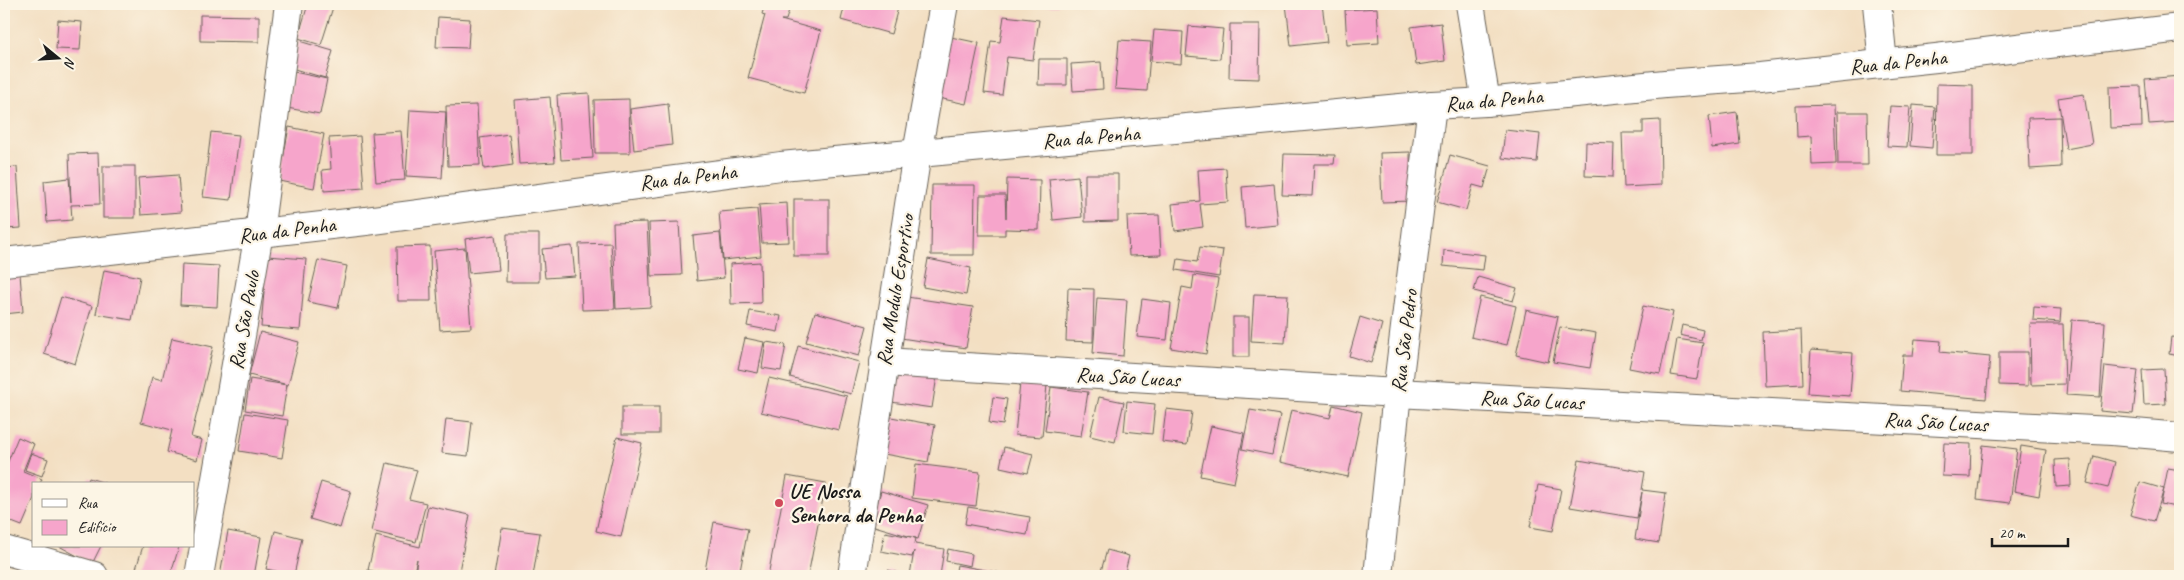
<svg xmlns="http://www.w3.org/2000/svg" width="2184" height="580" font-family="Caveat,sans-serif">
  <rect width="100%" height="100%" fill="#fcf5e5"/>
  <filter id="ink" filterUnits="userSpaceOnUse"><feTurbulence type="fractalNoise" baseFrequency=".02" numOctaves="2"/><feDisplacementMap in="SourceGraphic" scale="10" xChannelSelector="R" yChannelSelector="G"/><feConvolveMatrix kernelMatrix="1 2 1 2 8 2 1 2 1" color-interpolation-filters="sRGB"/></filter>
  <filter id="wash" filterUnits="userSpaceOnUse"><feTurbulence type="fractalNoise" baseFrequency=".0096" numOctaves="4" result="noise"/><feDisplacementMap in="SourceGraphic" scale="20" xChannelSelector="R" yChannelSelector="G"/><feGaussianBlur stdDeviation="1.12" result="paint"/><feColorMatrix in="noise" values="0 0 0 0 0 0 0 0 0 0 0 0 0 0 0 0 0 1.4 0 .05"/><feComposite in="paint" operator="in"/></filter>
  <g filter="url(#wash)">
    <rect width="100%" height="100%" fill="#f3dfc2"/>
    <g id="blocks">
      <g fill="#f6a5cb">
        <polygon points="308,4 334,4 321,45 298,38"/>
        <polygon points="765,4 789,10 786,20 781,20 821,31 804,93 748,78 765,15 762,14"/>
        <polygon points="845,4 899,4 891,34 841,20"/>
        <rect x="1035" y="4" width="23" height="2"/>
        <polygon points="1286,4 1322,4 1327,42 1291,46"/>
        <polygon points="1377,8 1379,43 1347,45 1345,10"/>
        <polygon points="200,15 259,16 259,42 200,41"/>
        <polygon points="1004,16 1039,20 1033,60 1007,57 1002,95 984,93 991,41 1000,42"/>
        <polygon points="438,17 470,19 468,48 436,47"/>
        <polygon points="58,20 82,22 80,50 56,49"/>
        <polygon points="1441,23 1445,61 1416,65 1411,27"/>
        <polygon points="1230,24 1260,24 1259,79 1229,78"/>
        <polygon points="1189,26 1223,29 1220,59 1186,56"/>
        <polygon points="1154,30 1183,32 1181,64 1151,61"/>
        <polygon points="946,36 979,43 966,104 934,97"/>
        <polygon points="1119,40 1151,42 1147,91 1115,89"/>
        <polygon points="299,41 333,51 325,78 291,68"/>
        <polygon points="1039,59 1067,59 1067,85 1038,85"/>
        <polygon points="1101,62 1103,89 1073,91 1071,64"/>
        <polygon points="294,72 327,79 320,114 287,108"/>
        <polygon points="2180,76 2180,122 2149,124 2145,79"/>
        <polygon points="1937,84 1973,85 1973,155 1936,155"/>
        <polygon points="2141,86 2142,127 2110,128 2109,87"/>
        <polygon points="589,93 593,158 561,160 557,95"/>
        <polygon points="2084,94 2092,144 2066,149 2058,98"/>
        <polygon points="550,97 555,162 519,164 515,100"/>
        <polygon points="629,99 630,153 595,153 594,100"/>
        <polygon points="668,104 672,145 634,150 630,109"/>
        <polygon points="477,105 480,165 448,166 446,106"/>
        <polygon points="1834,105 1836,164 1812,165 1811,136 1797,137 1796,106"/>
        <polygon points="1913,105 1935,107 1932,148 1910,146"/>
        <polygon points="1890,106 1910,107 1907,147 1887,146"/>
        <polygon points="410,110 446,112 442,178 406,176"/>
        <polygon points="1737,112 1740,144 1712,148 1709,116"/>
        <polygon points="1837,112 1867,112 1868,165 1838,165"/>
        <polygon points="2060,117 2061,167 2030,169 2028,118"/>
        <polygon points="1660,120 1661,185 1624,187 1622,133 1643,133 1643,121"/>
        <polygon points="289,127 324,134 314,188 279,181"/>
        <polygon points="1505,130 1540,134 1537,162 1502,158"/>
        <polygon points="401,131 405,180 376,182 372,133"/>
        <polygon points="211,132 239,135 231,200 203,197"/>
        <polygon points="509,134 513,165 484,169 480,138"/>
        <polygon points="360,136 364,188 324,191 322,170 331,169 329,138"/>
        <polygon points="1586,142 1614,143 1613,177 1585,176"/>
        <polygon points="1410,152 1411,201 1382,202 1380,153"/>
        <polygon points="98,153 100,204 71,205 72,220 47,222 44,181 69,178 71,202 69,154"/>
        <polygon points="1284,154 1335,155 1334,164 1314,164 1312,196 1282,195"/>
        <polygon points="1450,155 1490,166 1484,188 1473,185 1466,210 1437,202"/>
        <rect x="103" y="166" width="32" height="52"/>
        <polygon points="17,167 21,228 4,229 4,168"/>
        <polygon points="1226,168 1228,202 1200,204 1203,227 1175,231 1172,204 1200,201 1198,170"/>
        <polygon points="1085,174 1118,174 1118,221 1085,222"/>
        <polygon points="178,175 181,212 141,215 138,178"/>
        <polygon points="1078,176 1082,217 1053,220 1049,179"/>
        <polygon points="1007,179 1040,180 1039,230 1005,229 1005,235 979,235 980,195 1005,195 1006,218"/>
        <polygon points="1274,184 1278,225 1245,228 1242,187"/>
        <polygon points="932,185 975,185 974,255 931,255"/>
        <rect x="794" y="199" width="35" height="57"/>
        <polygon points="787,203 789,242 762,243 759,205"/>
        <polygon points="757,209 761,256 723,260 719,212"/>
        <polygon points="1159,215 1161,255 1129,256 1127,216"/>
        <polygon points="647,222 651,307 616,309 613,223"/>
        <polygon points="679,222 682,275 651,276 649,223"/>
        <polygon points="720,233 724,278 697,281 693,236"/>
        <polygon points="507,234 539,234 539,282 506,282"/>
        <polygon points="495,235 499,270 469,273 465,239"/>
        <polygon points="611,243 615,309 582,310 579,244"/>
        <polygon points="430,246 431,301 398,301 397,247"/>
        <polygon points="572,246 575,276 545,278 542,249"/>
        <polygon points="1200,247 1223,250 1219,277 1176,270 1178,259 1197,262"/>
        <polygon points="465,248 471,328 440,330 434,251"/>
        <polygon points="1444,250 1485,255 1483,270 1443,266"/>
        <polygon points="267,256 306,259 300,330 261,327"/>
        <polygon points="928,259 971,268 966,295 923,287"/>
        <polygon points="318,260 347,266 338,308 308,302"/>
        <polygon points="760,262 761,303 731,304 730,264"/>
        <polygon points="182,264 219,266 217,307 180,305"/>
        <polygon points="104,270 140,277 132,320 96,314"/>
        <polygon points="20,274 23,312 4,314 4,275"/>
        <polygon points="1194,275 1218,279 1206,354 1171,348 1182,287 1192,289"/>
        <polygon points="1478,277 1517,288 1513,301 1474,291"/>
        <polygon points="1068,288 1094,289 1093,342 1066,341"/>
        <polygon points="1254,294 1288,295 1285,343 1251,341"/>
        <polygon points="61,297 92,306 75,364 44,354"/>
        <polygon points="907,297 973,307 966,348 901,338"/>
        <polygon points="1480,297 1516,306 1507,345 1471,337"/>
        <polygon points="1097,298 1127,300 1123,356 1093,353"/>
        <polygon points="1142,299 1171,303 1167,340 1137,337"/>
        <polygon points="1643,306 1673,312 1660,374 1629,368"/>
        <polygon points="2034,307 2061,309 2060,322 2033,320"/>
        <polygon points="1526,310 1558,317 1548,362 1516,355"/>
        <polygon points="750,311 781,316 778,332 747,326"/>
        <polygon points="815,312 867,326 859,356 806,342"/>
        <rect x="1233" y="317" width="16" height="40"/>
        <polygon points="1360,317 1382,324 1371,363 1349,356"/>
        <polygon points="2072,320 2105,322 2100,397 2066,395"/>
        <polygon points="2030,324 2063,324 2065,384 2031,385"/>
        <polygon points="1682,325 1703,330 1701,340 1680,335"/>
        <polygon points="1560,327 1596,333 1590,368 1553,362"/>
        <polygon points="1801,330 1803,384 1765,386 1763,332"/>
        <polygon points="260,332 299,342 288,385 249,375"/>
        <polygon points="2171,337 2180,338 2180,356 2169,354"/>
        <polygon points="172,338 213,347 191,437 202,440 197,460 167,452 172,430 141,422 152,377 162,380"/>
        <polygon points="745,338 764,342 758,373 738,369"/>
        <polygon points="1677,339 1703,343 1697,379 1671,375"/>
        <polygon points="1915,339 1941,341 1940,352 1990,357 1986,399 1900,391 1903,355 1913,355"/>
        <polygon points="766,342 786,345 781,371 762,368"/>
        <polygon points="798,346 859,362 851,394 790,377"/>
        <polygon points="1811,350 1853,353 1850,396 1808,393"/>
        <polygon points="1999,352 2028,352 2028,386 1999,385"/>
        <polygon points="2105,366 2138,370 2133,414 2100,411"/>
        <polygon points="2164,369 2166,404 2144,405 2142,370"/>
        <polygon points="896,370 937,376 932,408 891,402"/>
        <polygon points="769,378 847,396 839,430 761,412"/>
        <polygon points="250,379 287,385 282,416 245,410"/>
        <polygon points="1020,383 1047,385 1042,437 1015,435"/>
        <polygon points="1051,387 1088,392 1081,436 1045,431"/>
        <polygon points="993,397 1007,399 1003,425 989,423"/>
        <polygon points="1099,397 1124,402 1115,442 1090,436"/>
        <polygon points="1127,401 1155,404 1152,434 1124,431"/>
        <polygon points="1333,405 1362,412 1348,477 1280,462 1291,410 1330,418"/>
        <rect x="622" y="407" width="37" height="27"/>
        <polygon points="1166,409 1192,412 1187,445 1162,442"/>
        <polygon points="1250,410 1280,415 1272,455 1242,449"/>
        <polygon points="245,413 288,420 282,458 239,451"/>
        <polygon points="891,417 935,425 928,462 884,454"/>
        <polygon points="446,419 472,422 468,456 442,453"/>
        <polygon points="1211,426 1244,433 1234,483 1200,476"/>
        <polygon points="18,437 34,444 23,471 42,479 40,484 34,484 34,498 22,526 4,519 4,471"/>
        <polygon points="617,437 642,443 621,537 596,531"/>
        <polygon points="1944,443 1971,444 1970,477 1942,476"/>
        <polygon points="1983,445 2017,449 2010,503 1977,499"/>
        <polygon points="2021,446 2046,450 2039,496 2014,491"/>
        <polygon points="1004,447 1033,454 1028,473 1000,467"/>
        <polygon points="31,453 48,459 42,476 25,470"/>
        <polygon points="2094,456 2115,462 2108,488 2087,483"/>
        <polygon points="2070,459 2071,486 2056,487 2055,460"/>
        <polygon points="1579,460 1645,472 1642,490 1666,493 1659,543 1635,539 1642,492 1637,518 1570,507"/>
        <polygon points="387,463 417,470 409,499 426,503 416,542 371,531"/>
        <polygon points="916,464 980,472 976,506 912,498"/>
        <polygon points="2168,468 2180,470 2180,508 2161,504"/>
        <polygon points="787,476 826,483 808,576 768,576"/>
        <polygon points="89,478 105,483 105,484 87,484"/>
        <polygon points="321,482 351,491 340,528 310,519"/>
        <polygon points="2140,482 2164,489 2154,521 2130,515"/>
        <polygon points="1538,485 1561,489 1553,531 1530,527"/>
        <polygon points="881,491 928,505 918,539 871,525"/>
        <polygon points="428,506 470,515 458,576 415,575 417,559 413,576 395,576 368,570 376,536 420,547"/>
        <polygon points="968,507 1030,517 1027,535 965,524"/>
        <polygon points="714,522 748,529 740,571 766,576 704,576"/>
        <polygon points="502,528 540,533 533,576 494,576"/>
        <polygon points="228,531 261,537 254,576 220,576"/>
        <polygon points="275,531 302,538 294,575 266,569"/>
        <polygon points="885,532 916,538 915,544 944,549 940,576 910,575 914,551 912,557 881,551"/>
        <polygon points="59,546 101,546 92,564"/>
        <polygon points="143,546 179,547 170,576 134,575"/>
        <polygon points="948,549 972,554 970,566 946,561"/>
        <polygon points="1107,550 1129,556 1124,576 1101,571"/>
        <polygon points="957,565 1013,575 1013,576 955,576"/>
        <polygon points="888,570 910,576 886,576"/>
      </g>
    </g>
  </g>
  <g filter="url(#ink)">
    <use href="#blocks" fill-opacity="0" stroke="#676056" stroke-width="1"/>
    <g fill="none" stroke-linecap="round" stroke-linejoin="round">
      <defs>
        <g id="street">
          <polyline points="1470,4 1486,102"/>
          <polyline points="1877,4 1883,63"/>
          <polyline points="4,262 366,221 781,166 1432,105 1486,102 1665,84 1760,77 1936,58 2180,28"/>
          <polyline points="884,362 1397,393 2112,431 2180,437"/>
          <polyline points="4,550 94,576"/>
          <polyline points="199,576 259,233 289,4"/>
          <polyline points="852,576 917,153 944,4"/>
          <polyline points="1378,576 1397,393 1432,105"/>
        </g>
      </defs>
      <use href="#street" stroke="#676056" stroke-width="30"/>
      <use href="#street" stroke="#fff" stroke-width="28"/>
    </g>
  </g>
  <circle fill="#d1495b" stroke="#fcf5e5" stroke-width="2" cx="779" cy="503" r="5"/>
  <g text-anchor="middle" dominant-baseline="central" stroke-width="4.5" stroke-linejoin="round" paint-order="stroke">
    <g font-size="21" fill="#1c1c1c" stroke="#fcf5e5">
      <text transform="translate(1898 62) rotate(-6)">Rua da Penha</text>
      <text transform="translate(1494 100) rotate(-5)">Rua da Penha</text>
      <text transform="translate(1091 137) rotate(-5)">Rua da Penha</text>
      <text transform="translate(688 177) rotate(-7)">Rua da Penha</text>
      <text transform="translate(287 230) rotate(-7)">Rua da Penha</text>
      <text transform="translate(895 290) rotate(-81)">Rua Modulo Esportivo</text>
      <text transform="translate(244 320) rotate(-80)">Rua São Paulo</text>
      <text transform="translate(1404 341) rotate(-83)">Rua São Pedro</text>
      <text transform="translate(1128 377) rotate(3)">Rua São Lucas</text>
      <text transform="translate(1532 400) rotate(3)">Rua São Lucas</text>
      <text transform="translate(1936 422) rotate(3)">Rua São Lucas</text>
    </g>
    <g font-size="21" font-weight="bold" fill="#1c1c1c" stroke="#fcf5e5" text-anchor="start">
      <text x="789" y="491">UE Nossa<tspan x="789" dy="24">Senhora da Penha</tspan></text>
    </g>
  </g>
  <rect width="2184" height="580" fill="none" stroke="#fcf5e5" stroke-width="20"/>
  <rect x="32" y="482" width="162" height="65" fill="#fcf5e5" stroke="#a29e95"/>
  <rect x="42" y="499" width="25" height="8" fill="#ffffff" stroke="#a29e95"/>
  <text x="78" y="508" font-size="15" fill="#1c1c1c">Rua</text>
  <rect x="42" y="520" width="25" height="15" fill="#f6a5cb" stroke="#a29e95"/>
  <text x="78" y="532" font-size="15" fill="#1c1c1c">Edifício</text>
  <g transform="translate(58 58) rotate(108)" stroke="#fcf5e5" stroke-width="4" paint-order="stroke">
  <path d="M0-4L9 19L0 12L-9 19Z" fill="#1c1c1c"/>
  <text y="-8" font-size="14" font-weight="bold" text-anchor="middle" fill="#1c1c1c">N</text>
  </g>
  <path d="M1992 538v8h76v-8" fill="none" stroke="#1c1c1c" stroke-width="2.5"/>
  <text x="1999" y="538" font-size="15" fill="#1c1c1c" stroke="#fcf5e5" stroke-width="4" paint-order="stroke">20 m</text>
</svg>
